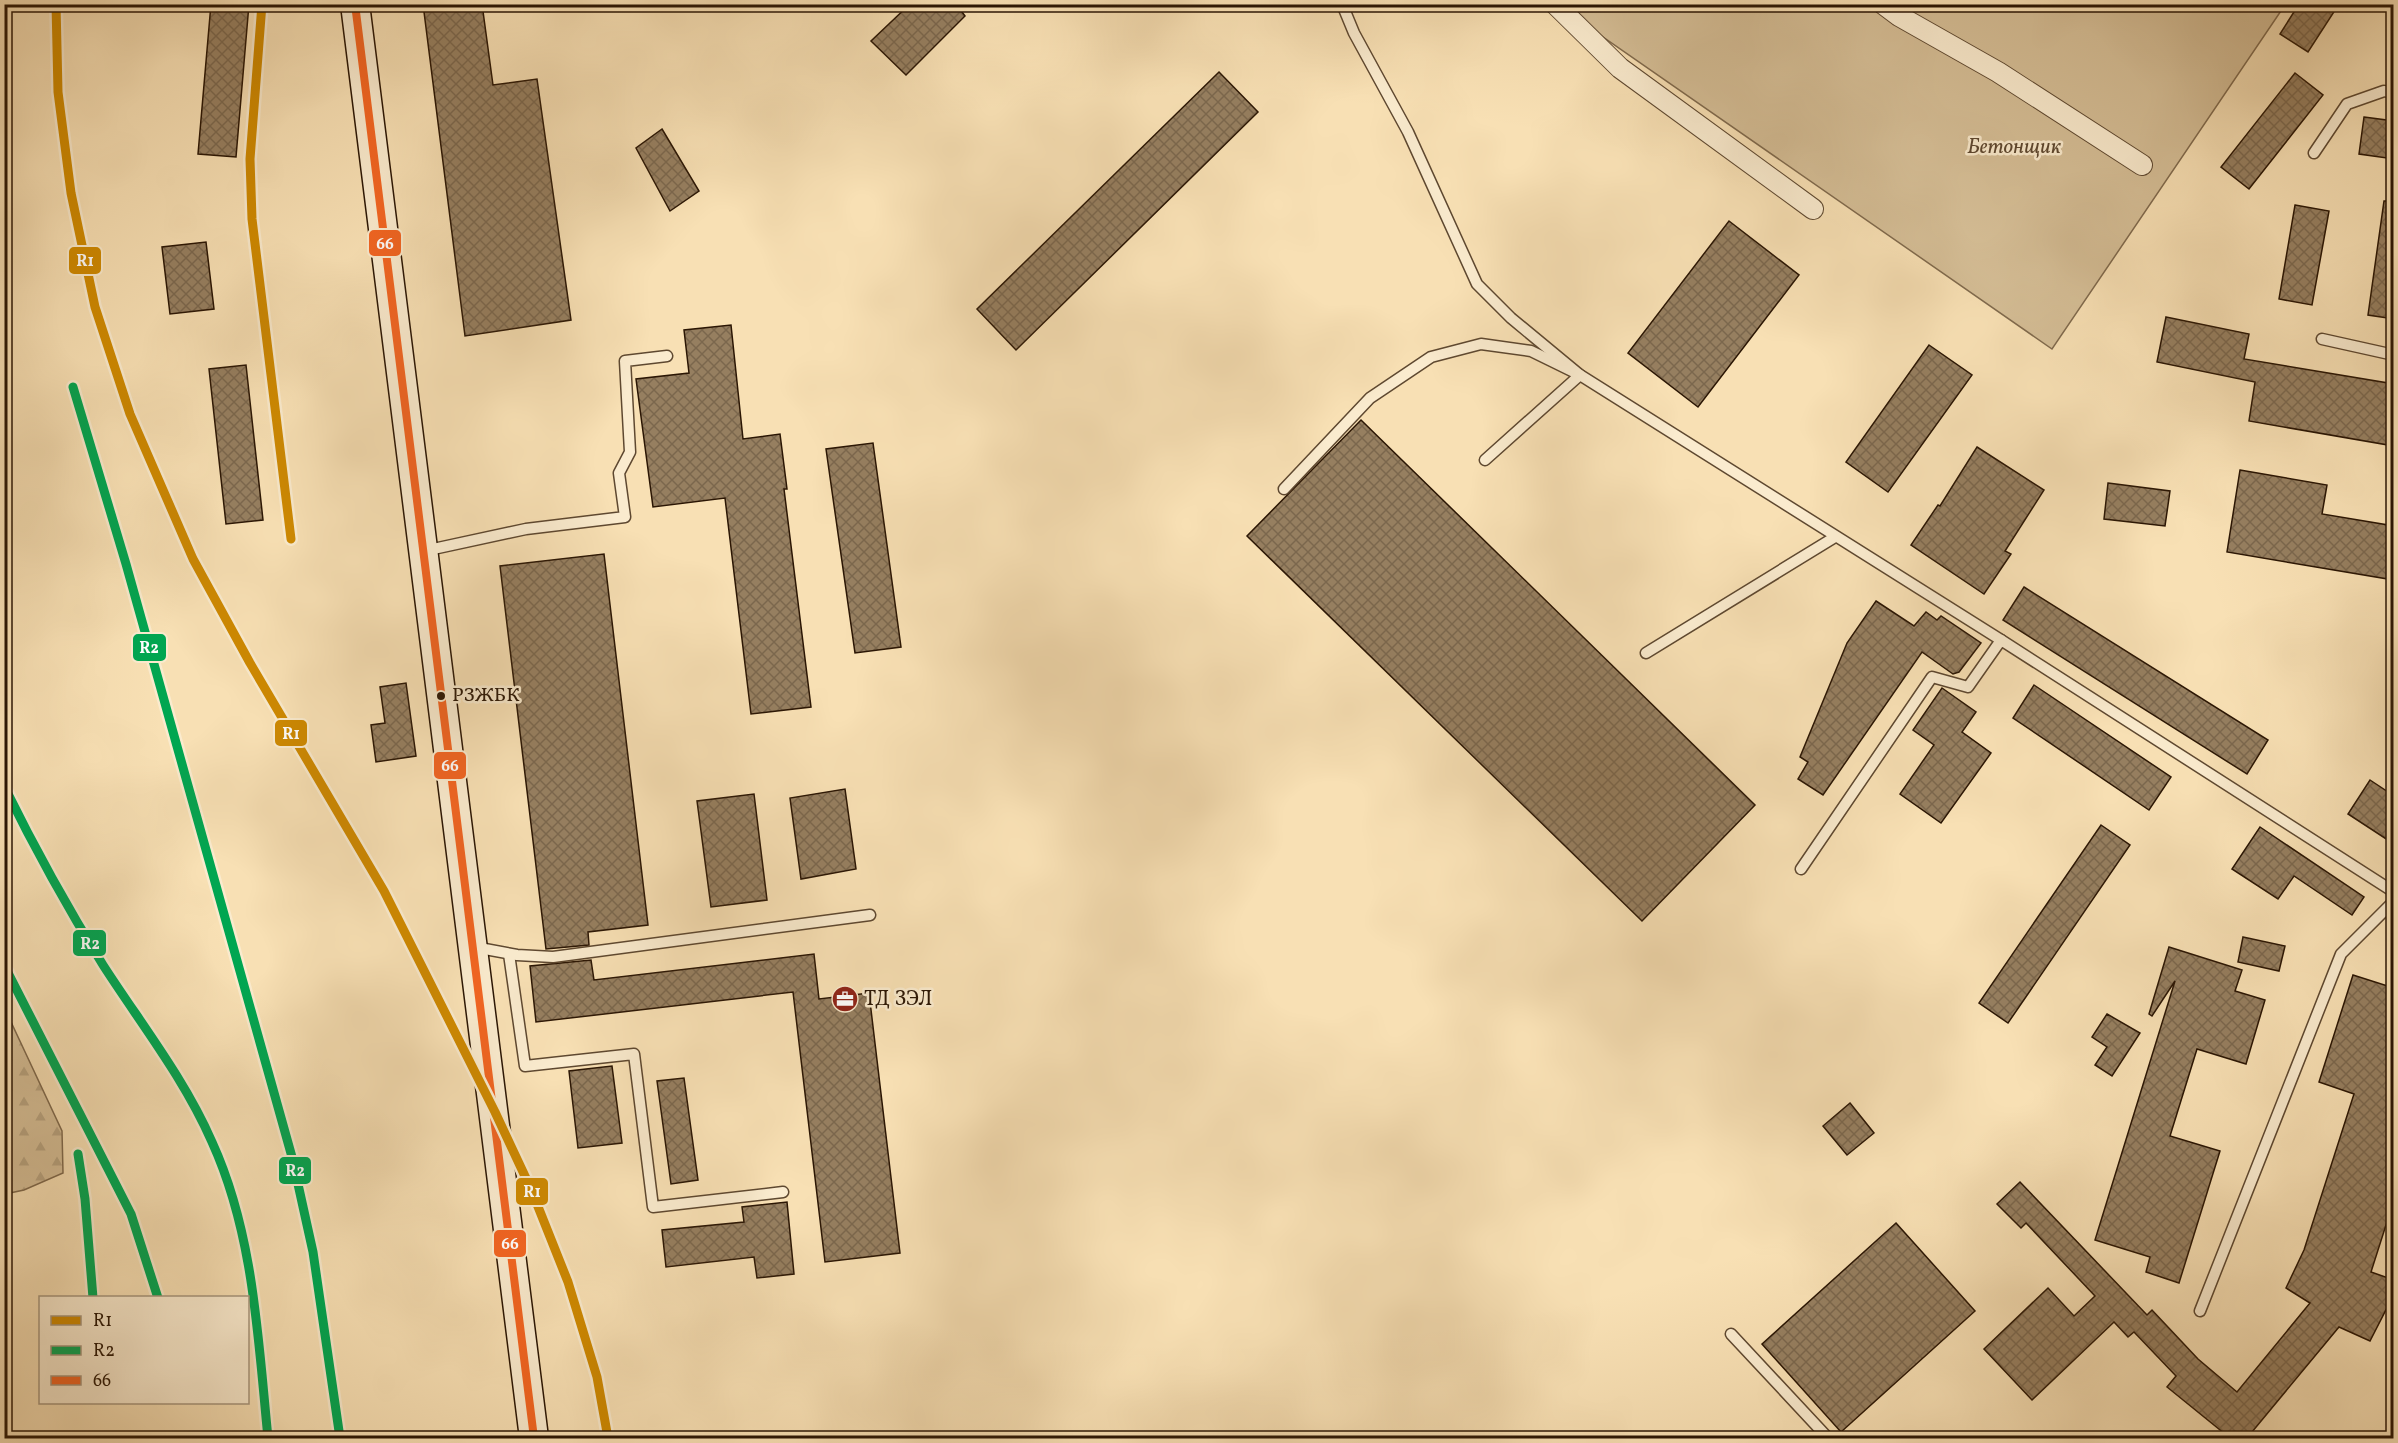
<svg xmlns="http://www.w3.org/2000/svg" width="2398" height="1443" font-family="Vollkorn,serif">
  <defs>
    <pattern id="forest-firs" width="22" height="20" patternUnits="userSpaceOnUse" patternTransform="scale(1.5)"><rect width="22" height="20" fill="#d5be96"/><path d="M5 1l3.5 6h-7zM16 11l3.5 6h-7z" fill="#b7a380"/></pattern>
    <pattern id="building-cross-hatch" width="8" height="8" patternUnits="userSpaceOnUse" patternTransform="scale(1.5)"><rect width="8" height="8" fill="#967f60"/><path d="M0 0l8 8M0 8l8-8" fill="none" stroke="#7b674d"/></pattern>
  </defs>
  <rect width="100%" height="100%" fill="#f8e0b4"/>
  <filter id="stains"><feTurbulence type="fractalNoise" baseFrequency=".00333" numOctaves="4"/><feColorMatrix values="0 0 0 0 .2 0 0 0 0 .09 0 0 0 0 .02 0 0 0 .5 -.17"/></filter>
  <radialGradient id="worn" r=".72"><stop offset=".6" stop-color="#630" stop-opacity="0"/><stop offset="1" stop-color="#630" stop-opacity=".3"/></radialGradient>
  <polygon fill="#d5be96" stroke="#806a4d" stroke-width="1.5" points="1557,5 2285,5 2052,349"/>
  <polygon fill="url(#forest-firs)" stroke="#806a4d" stroke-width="1.5" points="4,1007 62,1131 63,1173 24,1190 5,1194"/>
  <g fill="url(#building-cross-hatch)" stroke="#2b1604" stroke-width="1.5">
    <polygon points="211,4 249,4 236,157 198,154"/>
    <polygon points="423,4 482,4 493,85 537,79 571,320 465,336"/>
    <polygon points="910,4 956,4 965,16 906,75 871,41"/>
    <polygon points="2299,4 2339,4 2308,52 2280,34"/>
    <polygon points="1219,72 1258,112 1016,350 977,309"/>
    <polygon points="2295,73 2323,95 2249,189 2221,167"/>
    <polygon points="2364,117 2394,121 2394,159 2359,154"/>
    <polygon points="662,129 699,191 670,211 636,148"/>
    <polygon points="2384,201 2394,201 2394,319 2368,315"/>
    <polygon points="2295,205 2329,211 2312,305 2279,299"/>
    <polygon points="1729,221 1799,275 1698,407 1628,353"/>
    <polygon points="206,242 214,309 170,314 162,247"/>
    <polygon points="2166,317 2249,334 2244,359 2394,384 2394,446 2249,421 2255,382 2157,362"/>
    <polygon points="731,325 743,439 780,434 787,489 784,489 811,707 751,714 725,498 653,507 636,379 689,373 684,330"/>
    <polygon points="1929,345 1972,375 1888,492 1846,462"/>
    <polygon points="246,365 263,520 226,524 209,369"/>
    <polygon points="1361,420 1755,805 1642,921 1247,536"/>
    <polygon points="873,443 901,647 855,653 826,449"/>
    <polygon points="1977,447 2044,490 2005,551 2011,554 1984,594 1911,545 1938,505 1940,506"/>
    <polygon points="2240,470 2327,485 2322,514 2394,526 2394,580 2227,552"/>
    <polygon points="2108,483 2170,491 2165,526 2104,519"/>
    <polygon points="604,554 648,925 588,932 589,945 546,949 500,566"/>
    <polygon points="2024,587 2268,740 2247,774 2003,620"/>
    <polygon points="1876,601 1914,626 1926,612 1937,620 1941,616 1981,643 1959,672 1953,674 1922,652 1823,795 1798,779 1808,762 1800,757 1847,643"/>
    <polygon points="406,683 416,756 376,762 371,725 385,723 380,687"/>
    <polygon points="2034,685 2171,777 2149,810 2013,718"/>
    <polygon points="1942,688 1976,712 1962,732 1991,753 1941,823 1900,794 1934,745 1913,730"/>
    <polygon points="2370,780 2394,796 2394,844 2348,814"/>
    <polygon points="845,789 856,869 801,879 790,798"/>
    <polygon points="754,794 767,900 711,907 697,801"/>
    <polygon points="2101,825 2130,845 2008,1023 1979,1003"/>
    <polygon points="2260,827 2364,897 2352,915 2294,876 2278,899 2232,869"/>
    <polygon points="2243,937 2285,946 2279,971 2238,962"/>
    <polygon points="2169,947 2242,970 2235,991 2265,1000 2246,1064 2197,1049 2170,1136 2220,1151 2179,1283 2146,1272 2150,1257 2095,1240 2175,981 2152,1016 2149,1014"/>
    <polygon points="814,954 819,999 869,993 900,1253 825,1262 793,992 536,1022 530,966 591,960 594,980"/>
    <polygon points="2353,975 2394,988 2394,1200 2371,1272 2394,1280 2394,1294 2370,1341 2339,1327 2247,1438 2230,1438 2167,1387 2176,1376 2134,1332 2128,1337 2114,1322 2032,1400 1984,1349 2048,1288 2074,1316 2095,1296 2026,1223 2021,1228 1997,1204 2020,1182 2147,1315 2152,1310 2198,1359 2237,1392 2310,1303 2286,1288 2304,1250 2354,1094 2319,1082"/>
    <polygon points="2107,1014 2140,1033 2112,1076 2095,1065 2107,1047 2092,1037"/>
    <polygon points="612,1066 622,1143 578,1148 569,1071"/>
    <polygon points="684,1078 698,1180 671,1184 657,1081"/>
    <polygon points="1850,1103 1874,1133 1847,1155 1823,1126"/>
    <polygon points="787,1202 794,1274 757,1278 754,1257 666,1267 662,1230 744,1222 742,1207"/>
    <polygon points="1896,1223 1975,1311 1841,1432 1762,1344"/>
  </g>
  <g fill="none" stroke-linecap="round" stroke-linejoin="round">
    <defs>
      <g id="lane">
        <polyline points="1342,4 1354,33 1408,132 1477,284 1511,318 1580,375 2001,640"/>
        <polyline points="2314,153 2347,104 2384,91 2394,93"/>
        <polyline points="2322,339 2394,355"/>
        <polyline points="1284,489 1370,398 1431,357 1481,344 1531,351 1580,375 1485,460"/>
        <polyline points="424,551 526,529 625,517 619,473 630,452 625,361 667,356"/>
        <polyline points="1646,653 1835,537"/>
        <polyline points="1801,869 1932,677 1968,687 2001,640 2394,892"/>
        <polyline points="474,947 517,955 553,957 870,915"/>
        <polyline points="509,954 525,1066 634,1054 653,1207 783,1192"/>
        <polyline points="2200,1311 2341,954 2394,901"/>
        <polyline points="1731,1334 1828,1438"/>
      </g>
      <g id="street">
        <polyline points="1555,4 1620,68 1813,209"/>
        <polyline points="1883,4 1899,16 1998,72 2142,165"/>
      </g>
      <polyline id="secondary" points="355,4 534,1438"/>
    </defs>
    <use href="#lane" stroke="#5e4830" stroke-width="13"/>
    <use href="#street" stroke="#5e4830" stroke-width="22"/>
    <use href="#secondary" stroke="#2b1604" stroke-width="31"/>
    <use href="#lane" stroke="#faebce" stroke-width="10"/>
    <use href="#street" stroke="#faebce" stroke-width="20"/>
    <use href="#secondary" stroke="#faebce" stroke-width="28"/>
    <defs>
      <polyline id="bus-1" points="355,4 534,1438"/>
    </defs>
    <use href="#bus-1" stroke="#faebce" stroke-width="12"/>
    <use href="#bus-1" stroke="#f26522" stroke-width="8"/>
    <defs>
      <g id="rail-1">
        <polyline points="56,4 58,92 71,193 95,307 130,414 193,559 250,663 384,891 495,1112 531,1189 568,1282 597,1377 608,1438"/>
        <polyline points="262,4 250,159 252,219 291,539"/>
      </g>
      <g id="rail-2">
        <polyline points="73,387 126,564 292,1157 313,1252 340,1438"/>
        <path d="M4,786c30,61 63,121 99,179 38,59 81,113 109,177 42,92 46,197 56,296"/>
        <polyline points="4,965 131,1214 158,1298"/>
        <polyline points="78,1154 85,1199 93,1298"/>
      </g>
    </defs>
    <use href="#rail-1" stroke="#faebce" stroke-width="14"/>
    <use href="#rail-2" stroke="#faebce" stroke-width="14"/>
    <use href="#rail-1" stroke="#ce8901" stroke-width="9"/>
    <use href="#rail-2" stroke="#00a651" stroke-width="9"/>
  </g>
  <defs>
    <symbol id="office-disc" viewBox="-11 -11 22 22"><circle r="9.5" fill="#8f2418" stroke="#faebce"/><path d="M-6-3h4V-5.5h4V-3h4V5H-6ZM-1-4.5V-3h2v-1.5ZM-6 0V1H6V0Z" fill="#fff"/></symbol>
  </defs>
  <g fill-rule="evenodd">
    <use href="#office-disc" x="830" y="984" width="30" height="30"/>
  </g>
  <circle fill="#2b1604" stroke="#faebce" stroke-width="2" cx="441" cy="696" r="5"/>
  <g text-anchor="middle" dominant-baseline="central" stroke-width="5" stroke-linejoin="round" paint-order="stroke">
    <g font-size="20" fill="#2b1604" stroke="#faebce" text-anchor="start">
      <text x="452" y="696">РЗЖБК</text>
    </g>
    <g font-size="21" font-style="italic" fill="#5e4830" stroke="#faebce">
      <text x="2014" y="147">Бетонщик</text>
    </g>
    <g font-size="21" fill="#2b1604" stroke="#faebce" text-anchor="start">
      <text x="864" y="999">ТД ЗЭЛ</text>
    </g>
  </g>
  <g stroke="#faebce" stroke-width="2">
    <rect x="368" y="229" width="34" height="28" rx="6" fill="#f26522"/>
    <rect x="68" y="246" width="34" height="29" rx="6" fill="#ce8901"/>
    <rect x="132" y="633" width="35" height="29" rx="6" fill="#00a651"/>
    <rect x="274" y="719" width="34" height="28" rx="6" fill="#ce8901"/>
    <rect x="433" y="751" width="34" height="29" rx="6" fill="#f26522"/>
    <rect x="72" y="929" width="35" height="28" rx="6" fill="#00a651"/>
    <rect x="278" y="1156" width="34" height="29" rx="6" fill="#00a651"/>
    <rect x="515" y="1177" width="34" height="29" rx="6" fill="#ce8901"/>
    <rect x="493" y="1229" width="34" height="29" rx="6" fill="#f26522"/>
  </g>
  <g font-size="16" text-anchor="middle" font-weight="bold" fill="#fff">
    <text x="385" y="249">66</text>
    <text x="85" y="266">R1</text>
    <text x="149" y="653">R2</text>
    <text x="291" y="739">R1</text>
    <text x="450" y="771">66</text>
    <text x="90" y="949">R2</text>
    <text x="295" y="1176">R2</text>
    <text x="532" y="1197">R1</text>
    <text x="510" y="1249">66</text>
  </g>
  <rect width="2398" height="1443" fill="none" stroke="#f8e0b4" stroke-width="24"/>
  <rect x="6" y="6" width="2386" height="1431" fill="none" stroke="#2b1604" stroke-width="3"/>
  <rect x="12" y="12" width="2374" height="1419" fill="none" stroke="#2b1604" stroke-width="1.5"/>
  <rect x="39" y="1296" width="210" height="108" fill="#faebce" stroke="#a7967d" stroke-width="1.5"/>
  <rect x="51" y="1316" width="30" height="9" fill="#ce8901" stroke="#a7967d" stroke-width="1.5"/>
  <text x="93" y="1326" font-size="18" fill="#2b1604">R1</text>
  <rect x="51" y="1346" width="30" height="9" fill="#00a651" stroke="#a7967d" stroke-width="1.5"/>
  <text x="93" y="1356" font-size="18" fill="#2b1604">R2</text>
  <rect x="51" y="1376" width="30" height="9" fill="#f26522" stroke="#a7967d" stroke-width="1.5"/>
  <text x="93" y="1386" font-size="18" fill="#2b1604">66</text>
  <rect width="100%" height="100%" filter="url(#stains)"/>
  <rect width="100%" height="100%" fill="url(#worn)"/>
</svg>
